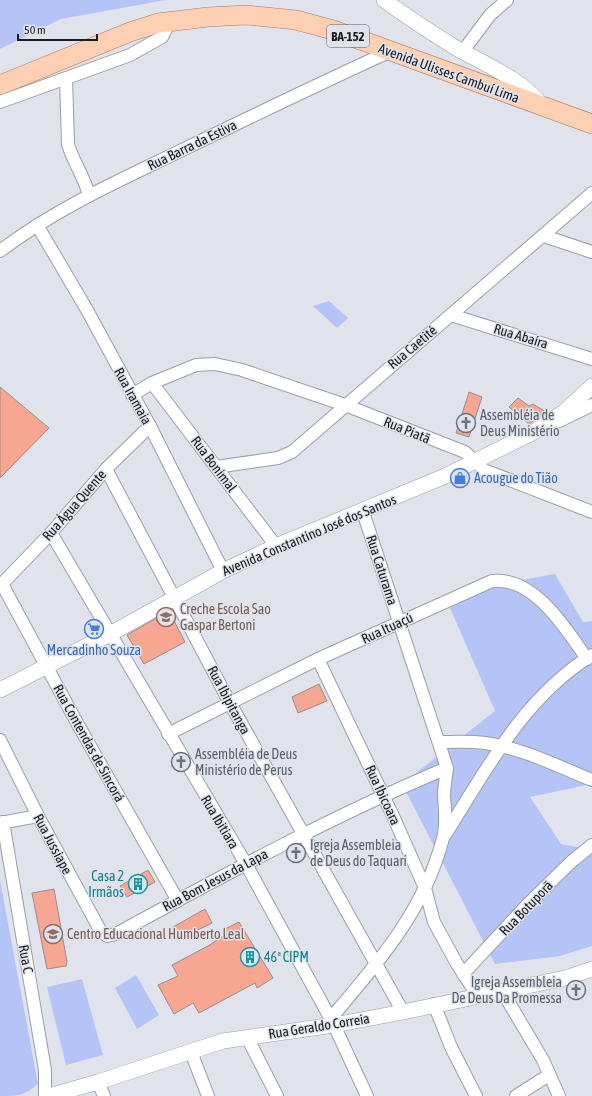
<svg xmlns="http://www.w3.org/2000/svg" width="592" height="1096" font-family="'Asap Condensed',sans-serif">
  <rect width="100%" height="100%" fill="#e1e3ec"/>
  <g fill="#b5c4f7">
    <polygon points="0,0 166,0 61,19 0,49"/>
    <polygon points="329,301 348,318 337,328 313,306"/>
    <polygon points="555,574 583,622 592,621 592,784 530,797 561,844 592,850 592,946 560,956 495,964 402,784 495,711 450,608 491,586"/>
    <path d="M0,880l38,204c-15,12 -18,12 -38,12z"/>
    <polygon points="136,975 159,1015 137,1029 115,988"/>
    <polygon points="82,979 103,1055 66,1065 47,987"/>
  </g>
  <g fill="#f7a691" stroke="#978e8b">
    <polygon points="0,387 49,428 0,478"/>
    <polygon points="469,392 482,397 469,437 456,433"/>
    <polygon points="518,398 529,406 533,404 546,412 529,424 509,407"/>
    <polygon points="169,611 185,642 144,664 127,635"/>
    <polygon points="319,684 327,701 298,713 292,697"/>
    <polygon points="148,870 155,882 127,897 120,886"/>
    <polygon points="54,889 67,962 66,966 47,969 32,893"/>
    <polygon points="205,909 212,923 180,939 173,927"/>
    <polygon points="239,922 273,978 257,988 255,983 199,1013 193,1003 174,1014 158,985 178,976 172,965 208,946 226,934 223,930"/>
  </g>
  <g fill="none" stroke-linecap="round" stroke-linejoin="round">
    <defs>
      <g id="minor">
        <polyline points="463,51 490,15 507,0"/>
        <path d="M66,79l2,65c5,18 16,32 21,51"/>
        <polyline points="0,102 130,55 162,37 170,21"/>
        <polyline points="37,225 87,310 150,426 223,571"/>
        <polyline points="544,236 592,252"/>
        <path d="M0,251c54,-41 114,-68 174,-97 72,-35 144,-70 217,-103"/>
        <polyline points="451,315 592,359"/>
        <polyline points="152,383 276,546"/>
        <polyline points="132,395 152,383 196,365 215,364 242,370 345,405 465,452 484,470 592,512"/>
        <polyline points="559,421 592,405"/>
        <polyline points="216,467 278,458 292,452 592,193"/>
        <polyline points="106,469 230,703 403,1012"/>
        <polyline points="51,533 246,864 334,1025 367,1096"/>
        <polyline points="2,584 76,721 178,901"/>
        <polyline points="0,586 51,533 106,469 150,426"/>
        <polyline points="318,659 393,816 425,888 434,922 457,964 477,995"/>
        <path d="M168,734l150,-75 174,-78c42,-5 74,48 95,78"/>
        <path d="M0,740l38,76 62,114 7,6 9,-2c108,-59 216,-118 331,-166"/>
        <path d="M439,742c15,0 31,-1 46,1 37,5 72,23 107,37"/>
        <polyline points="3,822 45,1070 45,1096"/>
        <polyline points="0,823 38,816"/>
        <path d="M445,835c41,-65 79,-138 147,-180"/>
        <polyline points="463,974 527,905 571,862 592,845"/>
        <polyline points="502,991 543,1060 559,1096"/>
        <polyline points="434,1004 451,1047 476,1096"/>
        <path d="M331,1018c46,-54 94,-108 112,-180 4,-14 2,-28 1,-42 0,-9 2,-19 3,-28l-84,-256"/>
        <polyline points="247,1037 277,1096"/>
        <polyline points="191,1052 208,1096"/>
        <polyline points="98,1082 104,1096"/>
        <polyline points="516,1096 549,1075"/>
      </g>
      <g id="tertiary">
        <path d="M384,0c23,17 48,33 72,48 27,15 66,32 85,56"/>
        <polyline points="0,690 110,634 223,571 276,546 443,477 532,433 564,412 592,386"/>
        <polyline points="49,1096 98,1082 223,1041 334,1025 403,1012 565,978 592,969"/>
      </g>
      <polyline id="primary" points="0,85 130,32 158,23 208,17 246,15 296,20 333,30 592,124"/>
    </defs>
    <use href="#minor" stroke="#9b9ea5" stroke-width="14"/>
    <use href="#tertiary" stroke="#9b9ea5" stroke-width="16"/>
    <use href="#primary" stroke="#ad7c5e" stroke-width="20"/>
    <use href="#minor" stroke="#fff" stroke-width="12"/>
    <use href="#tertiary" stroke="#fff" stroke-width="15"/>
    <use href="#primary" stroke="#fdd0b3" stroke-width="19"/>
  </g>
  <defs>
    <symbol id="church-ring" viewBox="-11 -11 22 22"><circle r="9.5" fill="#e1e3ec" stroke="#6b7280" stroke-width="1.5"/><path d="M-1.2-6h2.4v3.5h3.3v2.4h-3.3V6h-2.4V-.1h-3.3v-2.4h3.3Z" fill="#6b7280"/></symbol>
    <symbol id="shop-ring" viewBox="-11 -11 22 22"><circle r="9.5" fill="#e1e3ec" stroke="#3f7fe0" stroke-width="1.5"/><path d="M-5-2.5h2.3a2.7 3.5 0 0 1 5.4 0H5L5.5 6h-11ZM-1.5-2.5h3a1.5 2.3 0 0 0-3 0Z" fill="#3f7fe0"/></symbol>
    <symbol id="school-ring" viewBox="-11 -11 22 22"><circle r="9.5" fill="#e1e3ec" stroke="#8d6e63" stroke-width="1.5"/><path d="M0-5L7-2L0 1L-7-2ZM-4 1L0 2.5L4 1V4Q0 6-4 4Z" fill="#8d6e63"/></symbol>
    <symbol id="supermarket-ring" viewBox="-11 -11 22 22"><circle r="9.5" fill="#e1e3ec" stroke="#3f7fe0" stroke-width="1.5"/><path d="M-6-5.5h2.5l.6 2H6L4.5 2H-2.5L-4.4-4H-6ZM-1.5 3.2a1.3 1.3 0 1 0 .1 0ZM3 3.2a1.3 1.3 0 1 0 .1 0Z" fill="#3f7fe0"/></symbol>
    <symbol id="building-ring" viewBox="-11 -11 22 22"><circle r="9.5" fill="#e1e3ec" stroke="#0f9aa8" stroke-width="1.5"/><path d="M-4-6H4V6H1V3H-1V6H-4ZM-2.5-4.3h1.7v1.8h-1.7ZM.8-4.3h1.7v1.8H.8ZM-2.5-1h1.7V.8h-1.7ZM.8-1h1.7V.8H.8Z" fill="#0f9aa8"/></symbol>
  </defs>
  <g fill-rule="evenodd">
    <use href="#church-ring" x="455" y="412" width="22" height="22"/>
    <use href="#shop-ring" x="449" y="467" width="22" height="22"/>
    <use href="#school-ring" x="155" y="606" width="22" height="22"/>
    <use href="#supermarket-ring" x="83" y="618" width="22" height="22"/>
    <use href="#church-ring" x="170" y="751" width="22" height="22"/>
    <use href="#church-ring" x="285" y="842" width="22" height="22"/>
    <use href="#building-ring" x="127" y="873" width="22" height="22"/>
    <use href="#school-ring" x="42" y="923" width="22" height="22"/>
    <use href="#building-ring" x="239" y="946" width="22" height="22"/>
    <use href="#church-ring" x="565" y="979" width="22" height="22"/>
  </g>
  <g text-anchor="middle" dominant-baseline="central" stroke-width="3" stroke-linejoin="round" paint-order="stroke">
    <rect fill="#e1e3ec" stroke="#56585c" stroke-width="1" x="327" y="25" width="42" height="22" rx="3"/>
    <g font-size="13" font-weight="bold" fill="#1b1c1f">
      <text x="348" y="36">BA-152</text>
    </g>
    <g font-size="14" fill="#1b1c1f" stroke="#e1e3ec">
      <text transform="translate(449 73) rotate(20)">Avenida Ulisses Cambuí Lima</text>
      <text transform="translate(192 145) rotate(-26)">Rua Barra da Estiva</text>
      <text transform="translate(521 336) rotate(17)">Rua Abaíra</text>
      <text transform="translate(412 347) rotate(-40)">Rua Caetité</text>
      <text transform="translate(133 396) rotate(61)">Rua Iramaia</text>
      <text transform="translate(407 430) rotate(22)">Rua Piatã</text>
      <text transform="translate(214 464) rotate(53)">Rua Bonimal</text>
      <text transform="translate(74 505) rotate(-49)">Rua Água Quente</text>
      <text transform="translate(309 535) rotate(-23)">Avenida Constantino José dos Santos</text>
      <text transform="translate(382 570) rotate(72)">Rua Caturama</text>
      <text transform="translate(387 628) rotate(-25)">Rua Ituaçú</text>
      <text transform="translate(229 700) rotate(62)">Rua Ibipitanga</text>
      <text transform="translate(89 743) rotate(61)">Rua Contendas de Sincorá</text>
      <text transform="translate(383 795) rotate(65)">Rua Ibicoara</text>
      <text transform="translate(220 822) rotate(59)">Rua Ibitiara</text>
      <text transform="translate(53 844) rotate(62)">Rua Jussiape</text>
      <text transform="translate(215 880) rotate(-28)">Rua Bom Jesus da Lapa</text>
      <text transform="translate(526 908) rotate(-46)">Rua Botuporã</text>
      <text transform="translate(26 959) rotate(80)">Rua C</text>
      <text transform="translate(319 1026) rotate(-9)">Rua Geraldo Correia</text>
    </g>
    <g font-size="14" fill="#5b616d" stroke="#e1e3ec" text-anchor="start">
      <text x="480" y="415">Assembléia de<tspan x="480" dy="16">Deus Ministério</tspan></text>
      <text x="195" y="754">Assembléia de Deus<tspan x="195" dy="16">Ministério de Perus</tspan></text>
      <text x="310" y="845">Igreja Assembleia<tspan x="310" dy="16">de Deus do Taquari</tspan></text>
      <text x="562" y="982" text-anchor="end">Igreja Assembleia<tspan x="562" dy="16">De Deus Da Promessa</tspan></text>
    </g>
    <g font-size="14" fill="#366cbe" stroke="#e1e3ec" text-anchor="start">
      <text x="474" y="478">Acougue do Tião</text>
      <text x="94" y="650" text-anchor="middle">Mercadinho Souza</text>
    </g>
    <g font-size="14" fill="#785e54" stroke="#e1e3ec" text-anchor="start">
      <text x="180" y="609">Creche Escola Sao<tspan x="180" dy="16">Gaspar Bertoni</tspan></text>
      <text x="67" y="934">Centro Educacional Humberto Leal</text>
    </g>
    <g font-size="14" fill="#0d838f" stroke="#e1e3ec" text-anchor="end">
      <text x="124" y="876">Casa 2<tspan x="124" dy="16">Irmãos</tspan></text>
      <text x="264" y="957" text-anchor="start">46ª CIPM</text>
    </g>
  </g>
  <path d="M18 34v6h79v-6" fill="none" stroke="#1b1c1f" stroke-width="2"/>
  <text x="24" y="34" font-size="12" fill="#1b1c1f" stroke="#e1e3ec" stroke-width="3" paint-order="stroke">50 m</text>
</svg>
